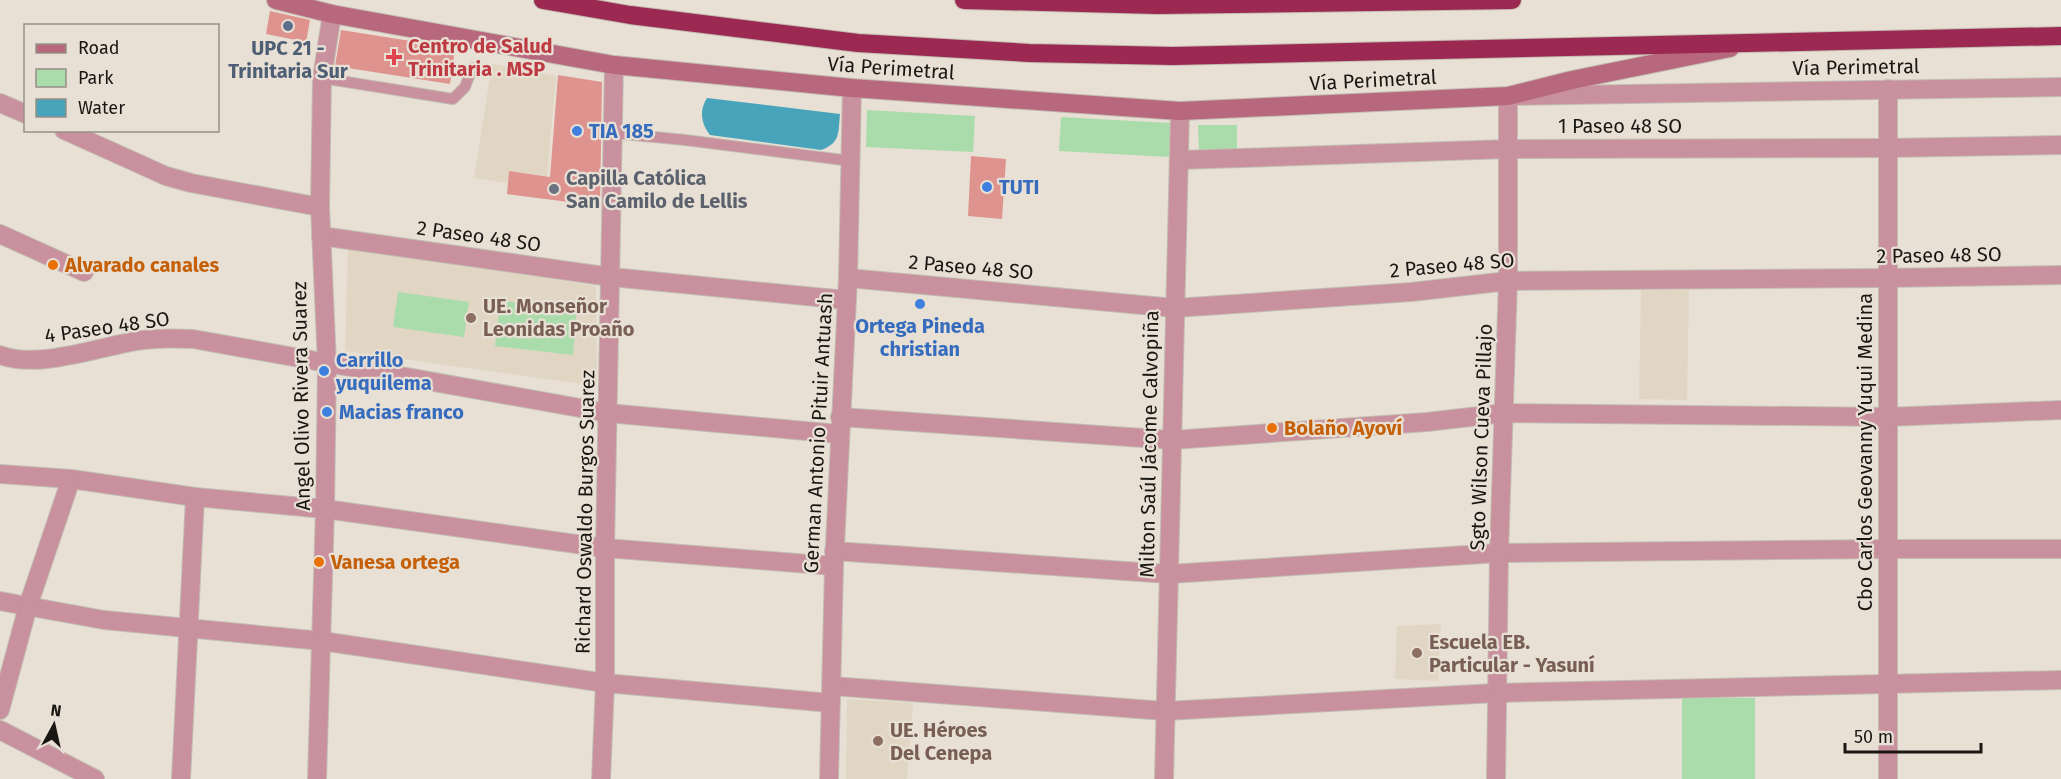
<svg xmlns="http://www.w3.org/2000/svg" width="2061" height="779" font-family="'Fira Sans',sans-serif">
  <rect width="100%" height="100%" fill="#e8e0d5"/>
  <g fill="#e1d5c3">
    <polygon points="492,64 556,76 547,176 509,171 507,183 474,178"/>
    <polygon points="348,247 596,286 597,386 345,351"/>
    <polygon points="1641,290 1689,290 1687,400 1639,399"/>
    <polygon points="1441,624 1438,681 1395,679 1397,626"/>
    <polygon points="847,699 913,703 907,779 846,779"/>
  </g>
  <g fill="#aadcab">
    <polygon points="867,110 975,116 973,152 866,147"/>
    <polygon points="1061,117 1170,123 1169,157 1059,151"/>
    <polygon points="1198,125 1237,125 1237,152 1199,153"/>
    <polygon points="398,292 469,302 464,337 393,327"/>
    <polygon points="500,301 577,309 573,355 495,346"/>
    <rect x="1682" y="698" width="73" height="81"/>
  </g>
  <path fill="#47a4bb" d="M707,98l133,16c-2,18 1,29 -19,36l-111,-15c-9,-11 -11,-25 -3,-37z"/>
  <g fill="#df938e">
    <polygon points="270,11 310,20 306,42 266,34"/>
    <polygon points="341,30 455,48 450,84 335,66"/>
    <polygon points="558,75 602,82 600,206 507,194 509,171 550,177"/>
    <polygon points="971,156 1006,159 1002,219 968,216"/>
  </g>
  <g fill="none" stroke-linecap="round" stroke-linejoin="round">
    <defs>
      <g id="lane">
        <polyline points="322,78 453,99 465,87 472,68"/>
        <polyline points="613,133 685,140 851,161"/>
      </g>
      <g id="street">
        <polyline points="1888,89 1888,779"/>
        <polyline points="0,103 26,114"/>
        <polyline points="64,130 166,176 191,183 320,207"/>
        <polyline points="1179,160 1508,149 1888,148 2061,145"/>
        <polyline points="0,234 84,272"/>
        <polyline points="321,236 611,277 846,300"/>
        <polyline points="848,278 1175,308 1411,292 1508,281 1887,278 2061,275"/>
        <path d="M0,355c38,15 101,-9 142,-15 17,-2 33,-2 51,-1l415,74 231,21"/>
        <polyline points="840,417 1172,440 1427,422 1505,413 1887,417 2061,410"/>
        <polyline points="0,474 71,479 195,497 325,509 605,548 834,566"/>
        <polyline points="834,551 1169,574 1499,553 1887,549 2061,549"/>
        <polyline points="0,601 104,620 322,641 605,683 831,703"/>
        <polyline points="832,686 1165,711 1496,693 2061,680"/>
        <polyline points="0,710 28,606 71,479"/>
        <polyline points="0,730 95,779"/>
        <polyline points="181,779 195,497"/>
        <polyline points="317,779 325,509 327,364 320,207 322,78 332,14"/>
        <polyline points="601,779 605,683 605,548 614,65"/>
        <polyline points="829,779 834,566 848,278 852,88"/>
        <polyline points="1164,779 1180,111"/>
        <polyline points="1496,779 1499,553 1508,281 1508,96 2061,87"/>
      </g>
      <polyline id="secondary" points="276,0 332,14 614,65 852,88 1180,111 1508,96 1572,80 1730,48"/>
      <g id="highway">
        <polyline points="543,0 630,15 858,43 1029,53 1173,56 2061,36"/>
        <polyline points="964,0 1157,5 1512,0"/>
      </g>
    </defs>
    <use href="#lane" stroke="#c3bcb2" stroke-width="12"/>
    <use href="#street" stroke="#c3bcb2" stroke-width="20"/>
    <use href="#secondary" stroke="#c3bcb2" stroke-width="20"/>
    <use href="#highway" stroke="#c3bcb2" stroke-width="20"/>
    <use href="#lane" stroke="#c8919d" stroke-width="10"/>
    <use href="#street" stroke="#c8919d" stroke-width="18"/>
    <use href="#secondary" stroke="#b8687d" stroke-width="18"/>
    <use href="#highway" stroke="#9c2952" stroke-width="18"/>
  </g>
  <circle fill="#5c6f8a" stroke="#e8e0d5" stroke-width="2" cx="288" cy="26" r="6"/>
  <path fill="#e0444e" stroke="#e8e0d5" stroke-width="2" d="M391 48h6v6h6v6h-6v6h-6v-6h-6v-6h6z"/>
  <g fill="#3f7fe0" stroke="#e8e0d5" stroke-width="2">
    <circle cx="577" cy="131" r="6"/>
    <circle cx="987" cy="187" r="6"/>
    <circle cx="920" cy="304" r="6"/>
    <circle cx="324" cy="371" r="6"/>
    <circle cx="327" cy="412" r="6"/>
  </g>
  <circle fill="#6b7280" stroke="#e8e0d5" stroke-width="2" cx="554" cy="189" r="6"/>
  <g fill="#e8710a" stroke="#e8e0d5" stroke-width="2">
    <circle cx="53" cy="265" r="6"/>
    <circle cx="1272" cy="428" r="6"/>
    <circle cx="319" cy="562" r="6"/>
  </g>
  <g fill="#8d6e63" stroke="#e8e0d5" stroke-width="2">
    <circle cx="471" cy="318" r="6"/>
    <circle cx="1417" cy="653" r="6"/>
    <circle cx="878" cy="741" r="6"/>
  </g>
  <g text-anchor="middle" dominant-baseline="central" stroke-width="4.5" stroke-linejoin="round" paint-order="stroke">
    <g font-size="20" font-weight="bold" fill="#be3a42" stroke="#e8e0d5" text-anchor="start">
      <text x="408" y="46">Centro de Salud<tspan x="408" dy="23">Trinitaria . MSP</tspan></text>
    </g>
    <g font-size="20" font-weight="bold" fill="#4e5e75" stroke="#e8e0d5">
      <text x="288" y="48">UPC 21 -<tspan x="288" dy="23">Trinitaria Sur</tspan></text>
    </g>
    <g font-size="20" fill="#1a1713" stroke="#e8e0d5">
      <text transform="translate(1856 67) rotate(-1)">Vía Perimetral</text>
      <text transform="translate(891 68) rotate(4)">Vía Perimetral</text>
      <text transform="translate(1373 80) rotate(-3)">Vía Perimetral</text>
      <text x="1620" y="126">1 Paseo 48 SO</text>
      <text transform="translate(479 236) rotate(8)">2 Paseo 48 SO</text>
      <text transform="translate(1939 255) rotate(-1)">2 Paseo 48 SO</text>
      <text transform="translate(1452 265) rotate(-5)">2 Paseo 48 SO</text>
      <text transform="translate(971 267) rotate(5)">2 Paseo 48 SO</text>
      <text transform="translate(107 327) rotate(-8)">4 Paseo 48 SO</text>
      <text transform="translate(301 396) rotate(-91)">Angel Olivo Rivera Suarez</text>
      <text transform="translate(818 433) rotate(-87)">German Antonio Pituir Antuash</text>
      <text transform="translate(1481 437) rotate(-88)">Sgto Wilson Cueva Pillajo</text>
      <text transform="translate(1149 444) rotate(-89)">Milton Saúl Jácome Calvopiña</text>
      <text transform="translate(1865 452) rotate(-90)">Cbo Carlos Geovanny Yuqui Medina</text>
      <text transform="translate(585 512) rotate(-89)">Richard Oswaldo Burgos Suarez</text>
    </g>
    <g font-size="20" font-weight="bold" fill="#366cbe" stroke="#e8e0d5" text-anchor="start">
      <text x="589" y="131">TIA 185</text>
      <text x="999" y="187">TUTI</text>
      <text x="920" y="326" text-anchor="middle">Ortega Pineda<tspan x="920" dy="23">christian</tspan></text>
      <text x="336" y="360">Carrillo<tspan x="336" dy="23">yuquilema</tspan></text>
      <text x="339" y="412">Macias franco</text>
    </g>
    <g font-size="20" font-weight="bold" fill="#5b616d" stroke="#e8e0d5" text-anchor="start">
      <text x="566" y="178">Capilla Católica<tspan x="566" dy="23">San Camilo de Lellis</tspan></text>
    </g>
    <g font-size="20" font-weight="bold" fill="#c56008" stroke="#e8e0d5" text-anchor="start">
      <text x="65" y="265">Alvarado canales</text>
      <text x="1284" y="428">Bolaño Ayoví</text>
      <text x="331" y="562">Vanesa ortega</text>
    </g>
    <g font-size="20" font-weight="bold" fill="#785e54" stroke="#e8e0d5" text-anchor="start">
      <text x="483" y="306">UE. Monseñor<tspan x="483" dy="23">Leonidas Proaño</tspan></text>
      <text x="1429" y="642">Escuela EB.<tspan x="1429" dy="23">Particular - Yasuní</tspan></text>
      <text x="890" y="730">UE. Héroes<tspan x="890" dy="23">Del Cenepa</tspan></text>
    </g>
  </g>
  <rect x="24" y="24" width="195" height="108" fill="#e8e0d5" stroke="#969087" stroke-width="1.5"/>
  <rect x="36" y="44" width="30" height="9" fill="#b8687d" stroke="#969087" stroke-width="1.5"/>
  <text x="78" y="54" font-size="18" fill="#1a1713">Road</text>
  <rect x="36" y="69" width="30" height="18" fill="#aadcab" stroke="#969087" stroke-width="1.5"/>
  <text x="78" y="84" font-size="18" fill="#1a1713">Park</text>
  <rect x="36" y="99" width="30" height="18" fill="#47a4bb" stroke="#969087" stroke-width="1.5"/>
  <text x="78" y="114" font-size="18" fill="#1a1713">Water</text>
  <g transform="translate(54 725) rotate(8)" stroke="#e8e0d5" stroke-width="4.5" paint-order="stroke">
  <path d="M0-4.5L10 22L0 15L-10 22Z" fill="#1a1713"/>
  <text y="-9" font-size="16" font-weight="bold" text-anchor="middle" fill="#1a1713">N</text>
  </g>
  <path d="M1845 743v9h136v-9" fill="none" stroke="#1a1713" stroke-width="3"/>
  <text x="1854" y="743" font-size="18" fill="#1a1713" stroke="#e8e0d5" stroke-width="4.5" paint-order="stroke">50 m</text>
</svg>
